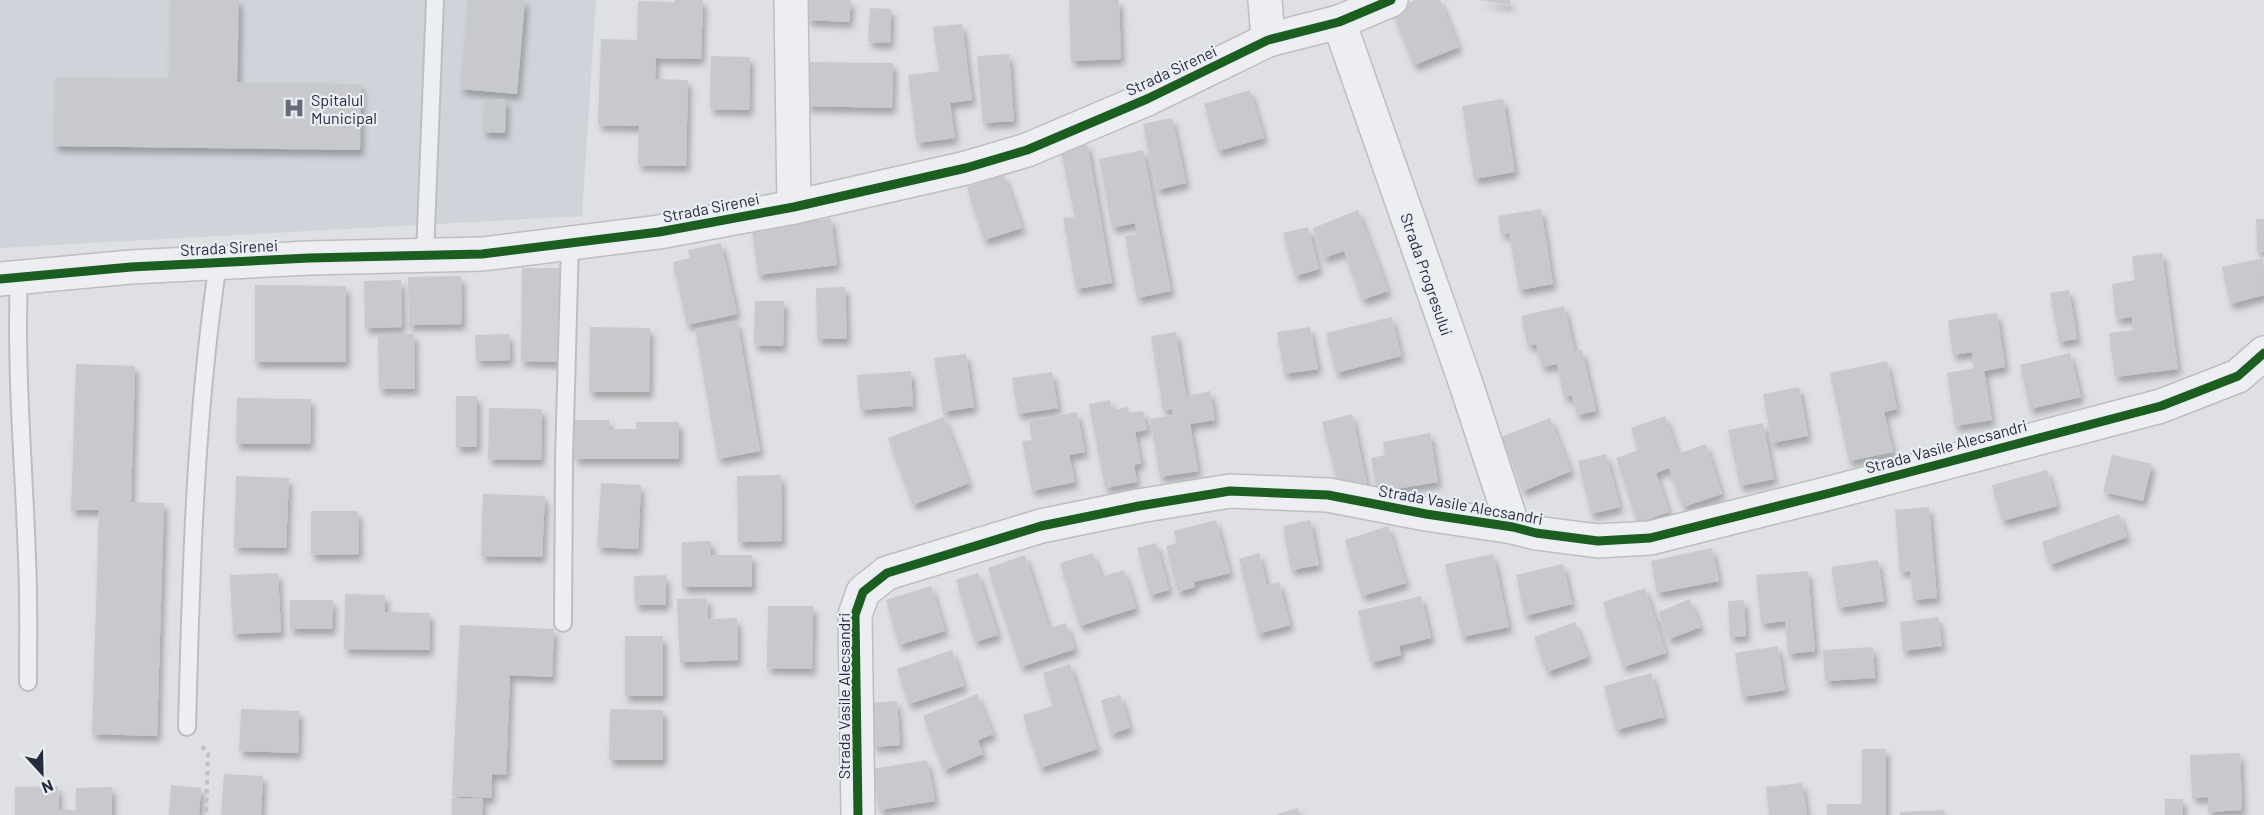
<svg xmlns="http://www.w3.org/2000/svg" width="2264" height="815" font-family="Barlow,sans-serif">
  <defs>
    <filter id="shadow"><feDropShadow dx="3.5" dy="6" stdDeviation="3" flood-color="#0004"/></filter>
  </defs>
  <rect width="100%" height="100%" fill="#dee0e3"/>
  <polygon fill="#cfd3da" points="0,0 596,0 582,216 0,248"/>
  <g fill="#c8c9cd" filter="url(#shadow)">
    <polygon points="170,0 239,0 237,82 361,84 360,150 54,146 55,77 169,78"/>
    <polygon points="468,0 525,0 517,94 460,89"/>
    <polygon points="675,0 703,0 701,59 656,58 655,79 688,80 686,166 638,165 639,126 598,125 601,39 637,40 638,1 675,2"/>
    <polygon points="808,0 851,0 849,22 807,20"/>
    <polygon points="1069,0 1119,0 1121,59 1071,61"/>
    <polygon points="1415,0 1440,0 1459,47 1414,65 1392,10"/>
    <polygon points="1478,0 1510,0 1510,5"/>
    <polygon points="870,8 891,9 890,43 868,42"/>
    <polygon points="962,24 972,100 950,103 955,138 917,143 908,75 939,71 933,27"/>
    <polygon points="1009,54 1014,121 983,123 977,56"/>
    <polygon points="711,56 750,57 749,110 710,109"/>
    <polygon points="807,62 893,63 892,108 807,106"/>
    <polygon points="1250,90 1264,138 1218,151 1204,104"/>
    <polygon points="484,99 506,100 505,133 483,132"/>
    <polygon points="1503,99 1515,172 1474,179 1462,106"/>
    <polygon points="1172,118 1186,183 1157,190 1143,124"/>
    <polygon points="1087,143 1112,283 1076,289 1063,218 1075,217 1061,152"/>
    <polygon points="1143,150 1171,291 1137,298 1125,236 1137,234 1135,223 1112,228 1099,159"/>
    <polygon points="1004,175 1022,228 984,240 967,187"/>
    <polygon points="1541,209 1553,284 1519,290 1509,233 1501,234 1498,216"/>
    <polygon points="1358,210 1388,291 1362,300 1344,251 1324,258 1313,228"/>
    <polygon points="831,218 837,265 758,275 752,229"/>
    <polygon points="2256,219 2264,219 2264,251 2257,252"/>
    <polygon points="1308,227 1319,269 1295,276 1283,233"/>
    <polygon points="721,243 737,314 687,325 673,262 690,258 688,250"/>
    <polygon points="2162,253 2178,369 2115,377 2109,333 2134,330 2132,317 2116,319 2112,284 2135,280 2132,256"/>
    <polygon points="2263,258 2264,295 2230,304 2222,267"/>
    <polygon points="522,268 559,268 558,362 521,361"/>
    <polygon points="461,276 462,324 409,325 408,277"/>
    <polygon points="401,280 402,327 365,328 364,281"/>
    <polygon points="255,285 346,286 346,362 255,362"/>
    <polygon points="845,287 847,339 817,339 816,288"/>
    <polygon points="2069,290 2077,339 2059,342 2050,293"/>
    <polygon points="755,301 784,301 783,346 754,345"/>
    <polygon points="1564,306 1575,352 1582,350 1596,411 1577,415 1572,395 1564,397 1557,364 1542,367 1536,344 1528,346 1521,316"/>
    <polygon points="1997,313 2005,367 1984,371 1992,420 1955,426 1947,373 1974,368 1972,352 1953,355 1948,320"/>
    <polygon points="1392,317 1401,356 1336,373 1326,333"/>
    <polygon points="737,321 760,451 718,459 695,329"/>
    <polygon points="590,327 650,328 649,392 589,392"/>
    <polygon points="1310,327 1318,369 1284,374 1277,332"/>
    <polygon points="1176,332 1186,396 1210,391 1215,420 1190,424 1198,471 1160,477 1150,419 1173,415 1172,409 1163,410 1151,336"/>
    <polygon points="378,334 414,334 415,389 379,389"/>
    <polygon points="509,334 510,360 476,361 475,335"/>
    <polygon points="2070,353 2081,397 2030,409 2020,365"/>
    <polygon points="966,354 974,407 943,412 934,358"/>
    <polygon points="1887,361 1897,409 1884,412 1893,452 1849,461 1830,373"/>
    <polygon points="76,364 135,366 131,502 164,503 157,736 92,734 99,510 71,510"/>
    <polygon points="911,371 913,406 860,410 857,375"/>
    <polygon points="1052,372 1058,408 1018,414 1012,378"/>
    <polygon points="1799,387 1808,436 1772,443 1763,394"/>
    <rect x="456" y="396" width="21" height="51"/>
    <polygon points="237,398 311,399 310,444 236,444"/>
    <polygon points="1110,400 1112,410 1128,407 1129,413 1143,411 1147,430 1135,432 1141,463 1134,465 1137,482 1105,488 1089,404"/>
    <polygon points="489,408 542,409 541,460 488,459"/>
    <polygon points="1077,412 1085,452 1069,455 1075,482 1032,491 1022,441 1032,440 1029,421"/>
    <polygon points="1352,414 1367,485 1337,481 1322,422"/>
    <polygon points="1665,416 1678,454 1706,444 1722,494 1683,507 1669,468 1656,473 1669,512 1638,523 1616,458 1638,450 1631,428"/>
    <polygon points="944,417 969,483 913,505 888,438"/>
    <polygon points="1550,418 1571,471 1523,491 1501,437"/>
    <polygon points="575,420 609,420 609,429 636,429 636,422 679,422 679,459 574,459"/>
    <polygon points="1763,423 1774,479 1740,486 1728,430"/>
    <polygon points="1430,433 1438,482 1377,492 1371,458 1385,455 1383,442"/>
    <polygon points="1606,454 1620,507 1591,514 1578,461"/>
    <polygon points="2112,455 2152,464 2143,501 2103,492"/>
    <polygon points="2047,470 2057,506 2002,521 1992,485"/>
    <polygon points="781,475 782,541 738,542 737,476"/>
    <polygon points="236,476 289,478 286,548 234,547"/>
    <polygon points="601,483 641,485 638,549 597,547"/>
    <polygon points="483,494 545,496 542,557 481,556"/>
    <polygon points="1929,507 1937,598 1913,600 1910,571 1900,572 1895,510"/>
    <polygon points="311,511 358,511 359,554 311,555"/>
    <polygon points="2119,514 2127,537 2050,565 2042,542"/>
    <polygon points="1216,520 1230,573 1194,582 1195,587 1178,592 1166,546 1177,543 1174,531"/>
    <polygon points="1310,520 1319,565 1291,570 1283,526"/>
    <polygon points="1388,526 1406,583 1362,596 1345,540"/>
    <polygon points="711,541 711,555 752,555 752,587 682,587 682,542"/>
    <polygon points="1156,543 1169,590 1150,595 1137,548"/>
    <polygon points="1712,548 1719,581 1657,593 1651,561"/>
    <polygon points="1093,553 1101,577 1124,570 1136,608 1080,626 1060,563"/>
    <polygon points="1259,553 1267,585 1279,582 1290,625 1258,634 1239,559"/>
    <polygon points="1493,554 1509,627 1462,637 1445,564"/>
    <polygon points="1025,555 1049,628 1066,623 1075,649 1021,667 988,568"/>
    <polygon points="1878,560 1884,601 1838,608 1831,567"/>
    <polygon points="1563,564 1572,604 1525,616 1516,575"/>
    <polygon points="1808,571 1815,651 1788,654 1785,621 1761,624 1756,575"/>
    <polygon points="278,573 281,632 233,634 230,575"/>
    <polygon points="978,573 998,635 975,642 956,580"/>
    <polygon points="666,575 666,605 635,605 634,576"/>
    <polygon points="931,586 945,631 899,645 886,600"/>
    <polygon points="1645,588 1666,653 1623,667 1603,602"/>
    <polygon points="345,594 385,595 385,612 430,613 429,650 344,649"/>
    <polygon points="1421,596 1431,638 1399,646 1401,655 1371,663 1358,611"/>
    <polygon points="707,598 708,619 737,618 738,660 680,662 677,599"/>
    <polygon points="1690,599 1701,627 1669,639 1658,612"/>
    <polygon points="290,600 333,600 332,629 290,629"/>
    <polygon points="1744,600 1746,636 1730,637 1728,601"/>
    <polygon points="768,606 813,606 812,669 767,668"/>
    <polygon points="1938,617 1942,646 1903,651 1900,622"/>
    <polygon points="1575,622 1588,657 1547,672 1534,637"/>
    <polygon points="460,625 554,629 552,677 510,675 506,775 492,774 491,798 452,796"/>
    <rect x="625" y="636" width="38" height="60"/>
    <polygon points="1778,646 1785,690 1742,697 1735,653"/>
    <polygon points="1873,647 1875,678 1825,681 1823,650"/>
    <polygon points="952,650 964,686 909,704 897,669"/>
    <polygon points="1070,664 1097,749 1040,768 1023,715 1053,706 1043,673"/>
    <polygon points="1651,673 1664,717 1616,730 1604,686"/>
    <polygon points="977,694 993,734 978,740 983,754 944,770 923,716"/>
    <polygon points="1120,695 1130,728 1111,734 1101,700"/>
    <polygon points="897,701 900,745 874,747 871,703"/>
    <polygon points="241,709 299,711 298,753 239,751"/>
    <polygon points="610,709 663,710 663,760 609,760"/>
    <polygon points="1862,749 1886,749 1886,815 1827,815 1827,804 1862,804"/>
    <polygon points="2240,753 2242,810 2208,812 2208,797 2192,798 2190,755"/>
    <polygon points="927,760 935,801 879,810 872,769"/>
    <polygon points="224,774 263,776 261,815 221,815"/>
    <polygon points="1802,783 1807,815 1769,815 1766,787"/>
    <polygon points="171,785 201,788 199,815 169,815"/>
    <polygon points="58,786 59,810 76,810 76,788 112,787 112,815 15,815 15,787"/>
    <polygon points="452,798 483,799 482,815 452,815"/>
    <rect x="2165" y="799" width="18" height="16"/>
    <polygon points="1298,808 1299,815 1277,815 1277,814"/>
    <polygon points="1944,810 1945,815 1900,815 1899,812"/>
  </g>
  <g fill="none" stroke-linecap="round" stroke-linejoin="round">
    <defs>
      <g id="service">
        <polyline points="425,255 435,0"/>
        <path d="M19,276c-4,95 5,188 8,283 2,41 1,82 1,123"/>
        <polyline points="563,623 564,459 570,243"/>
        <path d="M187,727c4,-155 8,-311 31,-464"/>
      </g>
      <g id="minor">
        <polyline points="791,0 794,207"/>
        <polyline points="1265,0 1268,40"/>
        <polyline points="1339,22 1465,381 1513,527"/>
        <polyline points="0,279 131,267 309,258 482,254 659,232 794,207 966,168 1027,150 1147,99 1268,40 1339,22 1391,0"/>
        <polyline points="858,815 855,615 863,592 887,573 1041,526 1139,506 1230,491 1328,495 1426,514 1513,527 1536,533 1598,541 1650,538 1830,493 2161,406 2238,376 2264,353"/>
      </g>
    </defs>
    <use href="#service" stroke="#bcbec1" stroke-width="20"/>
    <use href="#minor" stroke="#bcbec1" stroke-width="36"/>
    <polyline stroke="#c0c1c7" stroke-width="4" stroke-dasharray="4.5 4.5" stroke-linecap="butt" points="202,746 208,754 206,815"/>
    <use href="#service" stroke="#edeef1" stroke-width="16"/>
    <use href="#minor" stroke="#edeef1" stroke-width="33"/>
    <defs>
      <g id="cycleway">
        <polyline points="0,279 131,267 309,258 482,254 659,232 794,207 966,168 1027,150 1147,99 1268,40 1339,22 1391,0"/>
        <polyline points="858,815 855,615 863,592 887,573 1041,526 1139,506 1230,491 1328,495 1426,514 1513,527 1536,533 1598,541 1650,538 1830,493 2161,406 2238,376 2264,353"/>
      </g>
    </defs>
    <use href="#cycleway" stroke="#eaeef4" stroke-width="13"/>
    <use href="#cycleway" stroke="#1b5e20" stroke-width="9"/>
  </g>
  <defs>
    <symbol id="hospital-bare" viewBox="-9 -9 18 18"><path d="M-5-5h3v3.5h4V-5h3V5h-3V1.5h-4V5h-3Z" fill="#666b77" stroke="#eaeef4" stroke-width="2.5" paint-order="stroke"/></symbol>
  </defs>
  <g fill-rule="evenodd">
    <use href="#hospital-bare" x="279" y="93" width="30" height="30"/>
  </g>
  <g text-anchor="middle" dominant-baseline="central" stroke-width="4.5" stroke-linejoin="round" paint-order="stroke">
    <g font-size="16" fill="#252c3d" stroke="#eaeef4">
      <text transform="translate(1171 70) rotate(-25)">Strada Sirenei</text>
      <text transform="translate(711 207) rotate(-11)">Strada Sirenei</text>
      <text transform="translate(229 247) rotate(-3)">Strada Sirenei</text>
      <text transform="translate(1427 274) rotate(71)">Strada Progresului</text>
      <text transform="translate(1946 446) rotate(-15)">Strada Vasile Alecsandri</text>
      <text transform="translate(1461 504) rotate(10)">Strada Vasile Alecsandri</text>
      <text transform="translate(843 696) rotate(-90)">Strada Vasile Alecsandri</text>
    </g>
    <g font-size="16" fill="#252c3d" stroke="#eaeef4" text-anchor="start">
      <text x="311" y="99">Spitalul<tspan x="311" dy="18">Municipal</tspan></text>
    </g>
  </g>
  <g transform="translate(42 773) rotate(158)" stroke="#eaeef4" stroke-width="4.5" paint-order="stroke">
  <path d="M0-4.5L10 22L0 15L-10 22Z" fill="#252c3d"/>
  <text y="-9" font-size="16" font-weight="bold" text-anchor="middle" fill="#252c3d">N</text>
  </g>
</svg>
